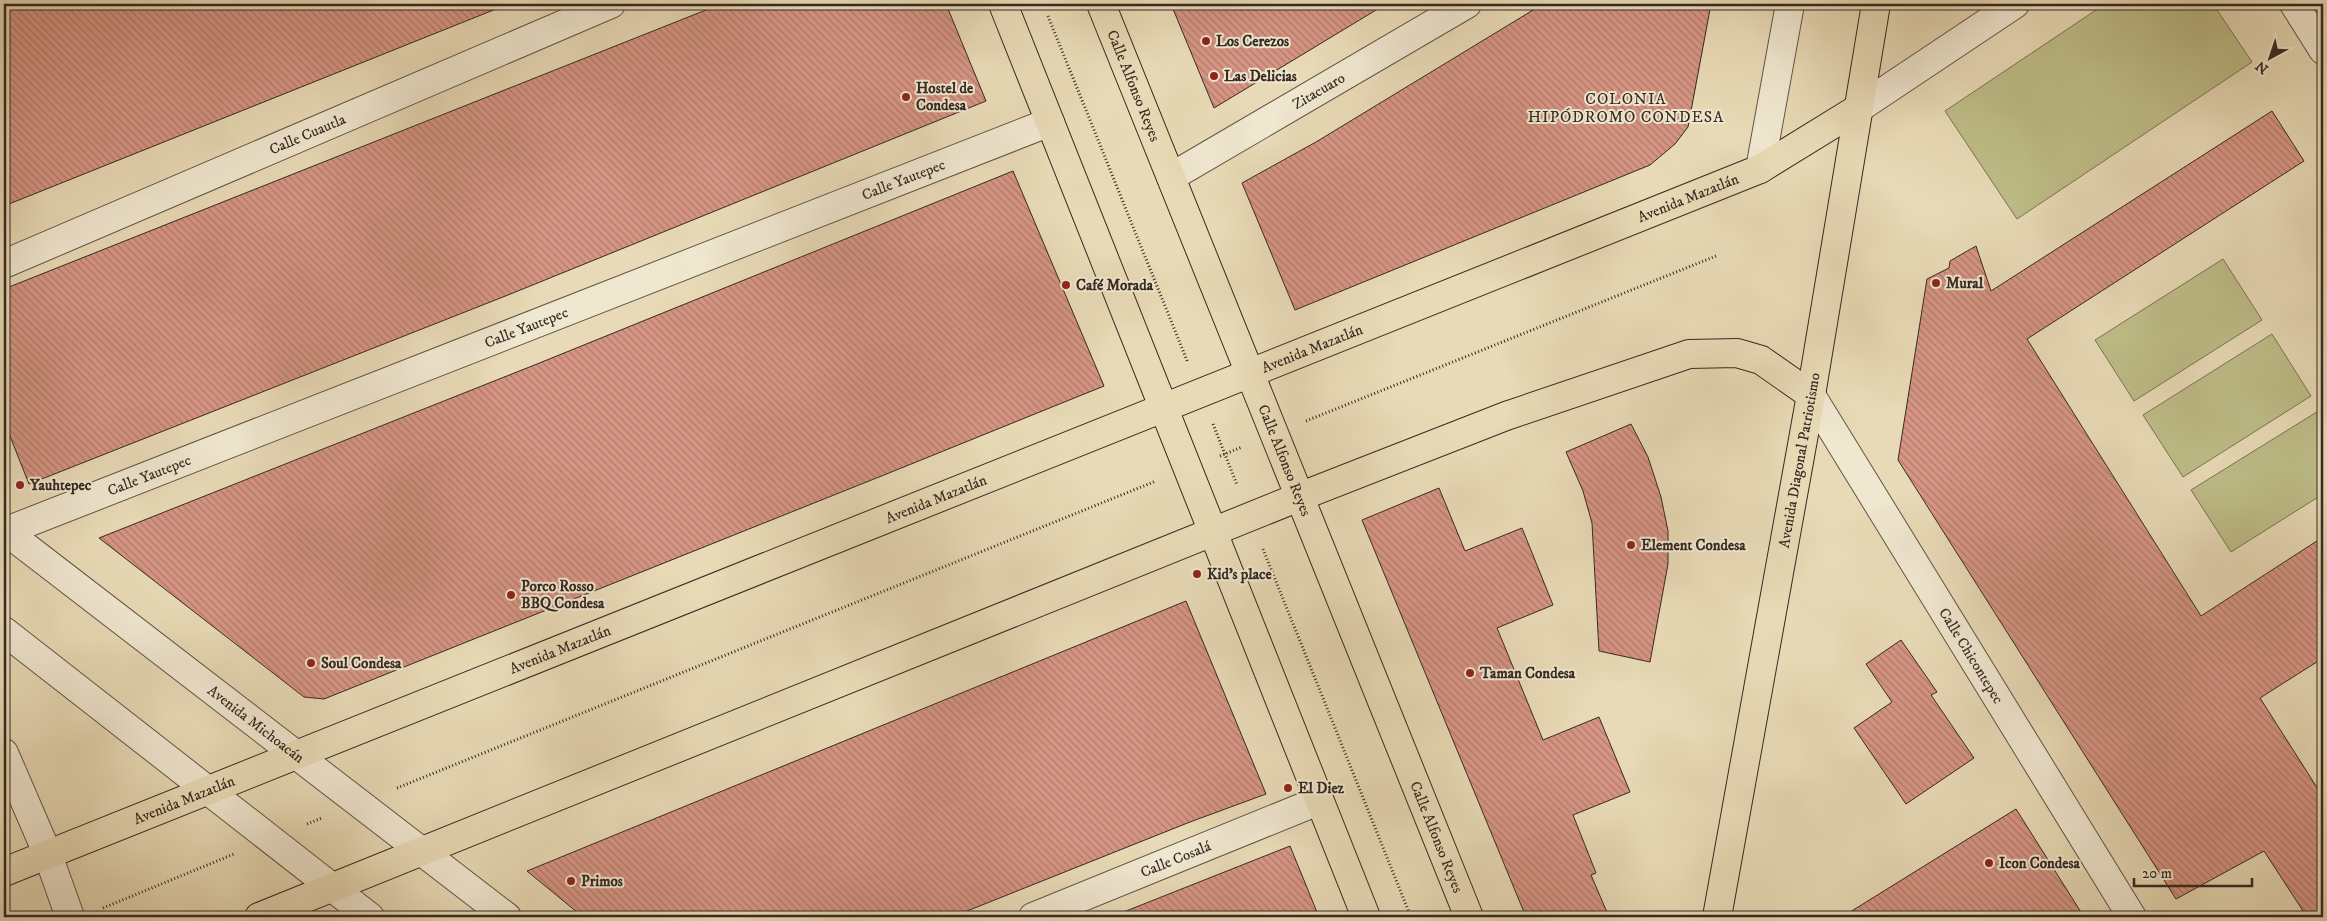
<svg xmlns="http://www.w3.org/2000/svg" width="2327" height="921" font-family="'IM FELL DW Pica',serif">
  <defs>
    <pattern id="building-back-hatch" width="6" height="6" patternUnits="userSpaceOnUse" patternTransform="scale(1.25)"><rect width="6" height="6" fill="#d79584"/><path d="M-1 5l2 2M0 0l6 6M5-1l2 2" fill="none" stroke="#af7a6c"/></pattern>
  </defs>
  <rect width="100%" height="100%" fill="#e8dab6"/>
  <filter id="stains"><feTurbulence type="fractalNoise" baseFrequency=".004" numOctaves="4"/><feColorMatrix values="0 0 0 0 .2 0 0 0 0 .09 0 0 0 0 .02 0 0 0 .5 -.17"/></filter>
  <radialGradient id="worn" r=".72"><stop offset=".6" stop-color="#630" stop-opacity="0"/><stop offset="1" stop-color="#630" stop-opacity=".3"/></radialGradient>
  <g fill="#bebd88" stroke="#7a7355">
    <polygon points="2105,4 2213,4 2252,62 2017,219 1945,111"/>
    <polygon points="2223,259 2262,320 2134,401 2095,340"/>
    <polygon points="2272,334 2311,396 2183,477 2143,415"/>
    <polygon points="2320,410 2323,415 2323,494 2231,552 2191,490"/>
  </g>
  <g fill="url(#building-back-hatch)" stroke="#352922">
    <polygon points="4,4 506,4 506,5 4,206"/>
    <polygon points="721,4 946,4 986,101 508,295 29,484 4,421 4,289"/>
    <polygon points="1171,4 1386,4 1214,108"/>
    <polygon points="1543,4 1711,4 1688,127 1675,144 1650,165 1295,310 1242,183 1316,142"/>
    <polygon points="2272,111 2304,161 2027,339 2201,616 2323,537 2323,658 2260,698 2323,797 2323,917 2307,917 2264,851 2176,899 1898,460 1927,279 1949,268 1950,261 1976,246 1991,291"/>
    <polygon points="1013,171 1104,386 889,473 324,699 304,697 99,538 537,364"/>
    <polygon points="1631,424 1648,457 1661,497 1668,531 1668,564 1650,662 1599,651 1592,523 1583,491 1566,452"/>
    <polygon points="1439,488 1465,551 1522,528 1553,605 1497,628 1543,740 1599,717 1630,792 1573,815 1596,873 1591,875 1609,917 1526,917 1362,520"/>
    <polygon points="1186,601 1266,794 1190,822 952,917 583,917 527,871"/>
    <polygon points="1901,640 1937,692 1931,695 1974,758 1906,804 1854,728 1892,702 1866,664"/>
    <polygon points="2016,809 2084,917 1842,917"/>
    <polygon points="1290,846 1319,917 1117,917 1116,915"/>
  </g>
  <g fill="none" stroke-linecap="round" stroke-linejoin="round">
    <defs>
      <g id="minor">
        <polyline points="2294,4 2323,50"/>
        <polyline points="1859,108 2015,4"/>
        <polyline points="1760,169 1790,4"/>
        <path id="s1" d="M1171,177l296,-173"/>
        <path id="s2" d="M4,264l607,-260"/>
        <path id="s3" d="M1811,395l321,522"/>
        <path id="s4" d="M4,530l503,387"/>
        <path id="s5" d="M4,532l1046,-410"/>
        <polyline points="4,631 370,917"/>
        <polyline points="4,753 48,855 70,917"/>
        <path id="s6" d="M1033,917l285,-116"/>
      </g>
      <g id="major">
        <polyline points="1003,4 1366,917"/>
        <path id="s7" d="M1101,4l368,913"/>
        <path id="s8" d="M4,872l1756,-703 99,-61"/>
        <polyline points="259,917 1299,497 1506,416 1689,354 1737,353 1761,360 1811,395"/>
        <path id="s9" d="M1717,917l94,-522 65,-391"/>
      </g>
    </defs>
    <use href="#minor" stroke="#625547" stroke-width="30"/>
    <use href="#major" stroke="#352922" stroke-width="30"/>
    <g stroke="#352922" stroke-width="3" stroke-dasharray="1 2.5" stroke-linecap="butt">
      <polyline points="1048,16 1188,363"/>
      <polyline points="1306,421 1716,256"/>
      <polyline points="1213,424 1237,485"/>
      <polyline points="1220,456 1242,447"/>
      <polyline points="1263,549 1411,917"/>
      <polyline points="397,788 1156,481"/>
      <polyline points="307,824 322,818"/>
      <polyline points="103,908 234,854"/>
    </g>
    <use href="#minor" stroke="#f0e7d0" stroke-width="28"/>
    <use href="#major" stroke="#e8dab6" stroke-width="28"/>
  </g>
  <g fill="#8f2418" stroke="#f0e7d0" stroke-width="2">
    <circle cx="1206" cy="41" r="5"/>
    <circle cx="1214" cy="76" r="5"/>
    <circle cx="906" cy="97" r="5"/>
    <circle cx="1936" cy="283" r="5"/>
    <circle cx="1066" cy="285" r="5"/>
    <circle cx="20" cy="485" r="5"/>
    <circle cx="1631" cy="545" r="5"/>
    <circle cx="1197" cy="574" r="5"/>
    <circle cx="511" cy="595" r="5"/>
    <circle cx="311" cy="663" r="5"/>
    <circle cx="1470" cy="673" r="5"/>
    <circle cx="1288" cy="788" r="5"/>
    <circle cx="1989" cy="863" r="5"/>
    <circle cx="571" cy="881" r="5"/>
  </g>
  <g text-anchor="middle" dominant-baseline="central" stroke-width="4" stroke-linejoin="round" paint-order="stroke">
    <g font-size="15" font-weight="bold" fill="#352922" stroke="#f0e7d0" text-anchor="start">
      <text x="1216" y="41">Los Cerezos</text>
      <text x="1224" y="76">Las Delicias</text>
      <text x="916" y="88">Hostel de<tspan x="916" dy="17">Condesa</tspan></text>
      <text x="1946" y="283">Mural</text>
      <text x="1076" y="285">Café Morada</text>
      <text x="30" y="485">Yauhtepec</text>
      <text x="1641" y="545">Element Condesa</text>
      <text x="1207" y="574">Kid’s place</text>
      <text x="521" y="586">Porco Rosso<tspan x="521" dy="17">BBQ Condesa</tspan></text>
      <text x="321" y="663">Soul Condesa</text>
      <text x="1480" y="673">Taman Condesa</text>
      <text x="1298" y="788">El Diez</text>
      <text x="1999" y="863">Icon Condesa</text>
      <text x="581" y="881">Primos</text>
    </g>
    <g font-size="15" fill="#352922" stroke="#f0e7d0">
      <text stroke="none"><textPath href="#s7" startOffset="88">Calle Alfonso Reyes</textPath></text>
      <text stroke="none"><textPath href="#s1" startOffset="171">Zitacuaro</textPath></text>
      <text stroke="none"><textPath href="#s2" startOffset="330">Calle Cuautla</textPath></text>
      <text stroke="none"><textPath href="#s5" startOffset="966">Calle Yautepec</textPath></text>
      <text stroke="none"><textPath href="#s8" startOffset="1814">Avenida Mazatlán</textPath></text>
      <text stroke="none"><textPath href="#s5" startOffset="561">Calle Yautepec</textPath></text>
      <text stroke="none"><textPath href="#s8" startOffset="1409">Avenida Mazatlán</textPath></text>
      <text stroke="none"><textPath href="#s7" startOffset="492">Calle Alfonso Reyes</textPath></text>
      <text stroke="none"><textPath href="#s9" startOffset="464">Avenida Diagonal Patriotismo</textPath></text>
      <text stroke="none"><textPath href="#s5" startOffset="156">Calle Yautepec</textPath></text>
      <text stroke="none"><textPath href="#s8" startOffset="1004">Avenida Mazatlán</textPath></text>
      <text stroke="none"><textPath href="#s8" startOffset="599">Avenida Mazatlán</textPath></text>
      <text stroke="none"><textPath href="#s3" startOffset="306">Calle Chicontepec</textPath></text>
      <text stroke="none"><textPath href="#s4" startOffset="318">Avenida Michoacán</textPath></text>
      <text stroke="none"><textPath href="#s8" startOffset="194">Avenida Mazatlán</textPath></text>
      <text stroke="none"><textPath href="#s7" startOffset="898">Calle Alfonso Reyes</textPath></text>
      <text stroke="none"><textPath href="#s6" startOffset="154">Calle Cosalá</textPath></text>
    </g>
    <g font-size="16" letter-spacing="1" fill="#352922" stroke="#f0e7d0">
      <text x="1626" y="99">COLONIA<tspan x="1626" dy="18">HIPÓDROMO CONDESA</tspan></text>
    </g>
  </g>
  <rect width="2327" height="921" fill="none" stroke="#e8dab6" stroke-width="20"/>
  <rect x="5" y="5" width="2317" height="911" fill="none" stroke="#352922" stroke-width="2.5"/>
  <rect x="10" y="10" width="2307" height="901" fill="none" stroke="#352922"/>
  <g transform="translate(2270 58) rotate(220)" stroke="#f0e7d0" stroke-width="4" paint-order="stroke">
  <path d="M0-4L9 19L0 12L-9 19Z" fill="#352922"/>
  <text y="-8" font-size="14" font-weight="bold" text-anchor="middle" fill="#352922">N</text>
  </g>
  <path d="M2134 878v8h118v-8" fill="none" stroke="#352922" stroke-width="2.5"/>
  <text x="2142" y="878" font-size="15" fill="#352922" stroke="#f0e7d0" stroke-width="4" paint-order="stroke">20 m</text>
  <rect width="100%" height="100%" filter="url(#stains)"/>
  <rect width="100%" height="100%" fill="url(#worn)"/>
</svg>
